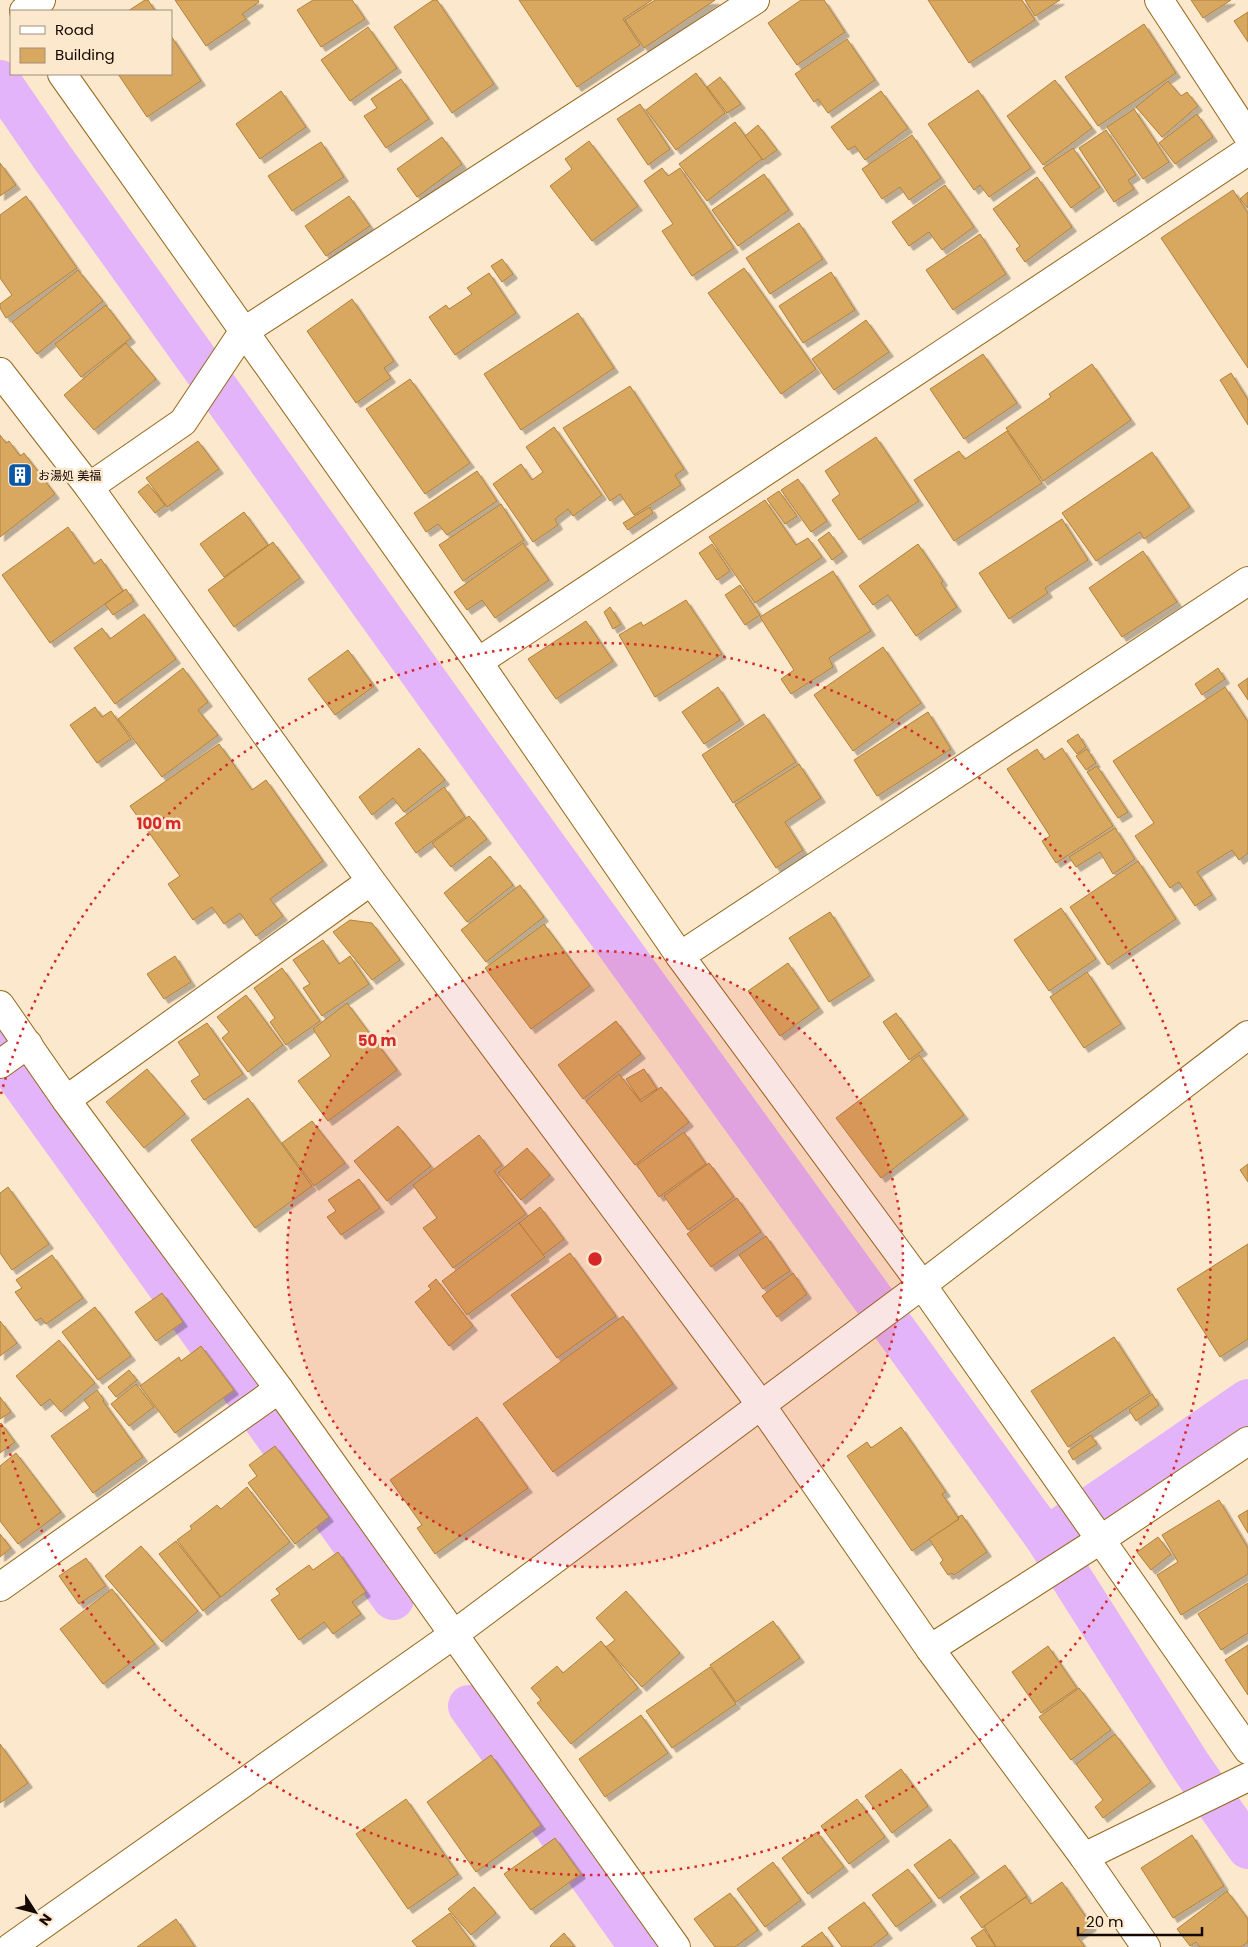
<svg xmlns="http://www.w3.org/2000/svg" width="1248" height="1947" font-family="Poppins,'Noto Sans JP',sans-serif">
  <defs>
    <filter id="shadow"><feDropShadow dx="4.5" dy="4.5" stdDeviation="0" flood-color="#0004"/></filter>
  </defs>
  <rect width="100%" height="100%" fill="#fce8cc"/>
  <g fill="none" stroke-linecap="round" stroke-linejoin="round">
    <g stroke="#e3b4fa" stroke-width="42">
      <polyline points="0,81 52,157 479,754 1046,1538 1190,1765 1248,1848"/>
      <polyline points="0,1052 393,1599"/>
      <polyline points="1046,1538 1248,1400"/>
      <polyline points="469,1706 640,1947"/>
    </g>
  </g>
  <g fill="#d8a760" stroke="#b1813a" filter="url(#shadow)">
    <polygon points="145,0 148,0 155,11 128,11"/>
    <polygon points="175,0 258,0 259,2 242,14 246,19 206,46"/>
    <polygon points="313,0 352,0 365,19 321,47 297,10"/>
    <polygon points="433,0 437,0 494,84 452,113 394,27"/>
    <polygon points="519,0 652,0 623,19 640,45 577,87"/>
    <polygon points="655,0 715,0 644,48 625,20"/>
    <polygon points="801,0 824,0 845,32 797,65 768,23"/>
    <polygon points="928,0 1022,0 1035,20 969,63"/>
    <polygon points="1025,0 1060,0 1035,16"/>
    <polygon points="1191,0 1231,0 1203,18"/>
    <polygon points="1248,12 1248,42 1234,21"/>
    <polygon points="1144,24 1176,73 1098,126 1065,77"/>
    <polygon points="368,27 397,68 350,101 321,60"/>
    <polygon points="171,36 201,81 147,117 118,74 171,74"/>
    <polygon points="847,39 875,80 828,113 818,99 814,102 795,74"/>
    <polygon points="696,73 725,113 676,150 646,110"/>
    <polygon points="720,77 741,104 727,113 707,87"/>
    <polygon points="401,79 429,119 386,148 364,116 377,108 371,99"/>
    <polygon points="1055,80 1092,128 1043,165 1007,116"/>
    <polygon points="1168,81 1181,96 1187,92 1198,106 1162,137 1136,107"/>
    <polygon points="978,90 1031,168 989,197 980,185 974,190 928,124"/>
    <polygon points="281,91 306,127 260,159 236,124"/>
    <polygon points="881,91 908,128 865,160 855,146 848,150 831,127"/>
    <polygon points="640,104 670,149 648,165 617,119"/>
    <polygon points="1134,109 1169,162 1143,179 1107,127"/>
    <polygon points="1197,114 1213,137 1175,164 1159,143"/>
    <polygon points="735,122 762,159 707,201 679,164"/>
    <polygon points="758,125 777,150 763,160 745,136"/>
    <polygon points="1106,130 1136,175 1128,180 1134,189 1114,202 1079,148"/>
    <polygon points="912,135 941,178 909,200 900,187 882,199 862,169"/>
    <polygon points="442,137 462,164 417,197 397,169"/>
    <polygon points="589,141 638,206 592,241 550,186 572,169 565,159"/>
    <polygon points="321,142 344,177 292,211 268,176"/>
    <polygon points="1073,148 1100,187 1071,208 1043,168"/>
    <polygon points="0,163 16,185 0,196"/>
    <polygon points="662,168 668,176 680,168 734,248 692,276 662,231 673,224 644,181"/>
    <polygon points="764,174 789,210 738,246 712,210"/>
    <polygon points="1037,177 1072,227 1025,262 1016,249 1020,246 993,209"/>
    <polygon points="945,185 974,227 942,250 929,232 909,246 892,222"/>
    <polygon points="1233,190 1248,213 1248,368 1161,238"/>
    <polygon points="1248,192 1248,208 1240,199"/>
    <polygon points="26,196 77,268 6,318 0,308 0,304 12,295 0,278 0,215"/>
    <polygon points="349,196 370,226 326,256 305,226"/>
    <polygon points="799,223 823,259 770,294 746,258"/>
    <polygon points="980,234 1006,274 953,310 926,270"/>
    <polygon points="502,259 513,274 502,282 491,266"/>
    <polygon points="744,268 816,369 781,394 708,293"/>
    <polygon points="78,270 103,301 37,354 12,322"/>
    <polygon points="831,272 855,310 803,343 779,306"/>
    <polygon points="489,273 516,313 455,355 429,317 446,305 449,309 472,294 467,288"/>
    <polygon points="352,299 394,361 384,368 391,378 356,403 307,331"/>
    <polygon points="106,305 131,338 81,377 55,344"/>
    <polygon points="578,313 614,368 521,430 484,374"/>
    <polygon points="866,320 889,352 834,390 812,359"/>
    <polygon points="126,343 156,379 94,430 64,395"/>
    <polygon points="983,354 1017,403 964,439 930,389"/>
    <polygon points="1092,364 1131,420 1043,481 1006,428 1051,397 1049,394"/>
    <polygon points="1231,373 1248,400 1248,425 1220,380"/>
    <polygon points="410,379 470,463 425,494 366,409"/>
    <polygon points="630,386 684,469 675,475 681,485 634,515 620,494 610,501 563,428"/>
    <polygon points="554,427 602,495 573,516 568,509 555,519 558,525 533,542 493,484 521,464 532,480 543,472 526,447"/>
    <polygon points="1007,431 1042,483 954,541 914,480 959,451 965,459"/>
    <polygon points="0,435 6,443 9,441 20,456 24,453 55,494 0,537"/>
    <polygon points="876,437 919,501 859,540 832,500 840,494 825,471"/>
    <polygon points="198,441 219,469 167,507 146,478"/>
    <polygon points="1152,452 1190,507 1144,539 1140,532 1096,561 1062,513"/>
    <polygon points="477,471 497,501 447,535 438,524 426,532 414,513"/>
    <polygon points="798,479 827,521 811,532 781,490"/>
    <polygon points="148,484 165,505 155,513 138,492"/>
    <polygon points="779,491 797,516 785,524 767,499"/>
    <polygon points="765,500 796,545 808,538 822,557 755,603 709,537"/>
    <polygon points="501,504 524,540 463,581 439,545"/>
    <polygon points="650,507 653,513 628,530 623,523"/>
    <polygon points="244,512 268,545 224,577 200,544"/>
    <polygon points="1062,519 1088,560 1045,588 1048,593 1009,619 979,573"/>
    <polygon points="68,527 94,564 101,559 123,591 50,643 2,575"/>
    <polygon points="829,532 843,552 832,560 818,540"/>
    <polygon points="273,542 300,578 234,627 208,590"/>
    <polygon points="523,543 549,580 495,618 482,600 467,610 454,592"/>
    <polygon points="712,544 730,571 717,580 699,553"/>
    <polygon points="918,544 943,581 941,583 957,607 916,636 888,595 873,605 859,586"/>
    <polygon points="1143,551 1177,602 1122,637 1089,588"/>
    <polygon points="833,571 871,631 829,658 833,667 791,694 781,679 794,670 760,617"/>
    <polygon points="740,585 760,615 745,625 725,595"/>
    <polygon points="126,589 134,601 113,615 105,604"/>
    <polygon points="686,600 722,654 655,697 619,635 641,622 643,626"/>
    <polygon points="610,607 621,624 613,629 604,612"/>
    <polygon points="144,614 176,659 115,704 74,648 102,628 110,639"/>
    <polygon points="586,621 613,661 556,699 528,659"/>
    <polygon points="883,647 921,703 853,751 814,695"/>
    <polygon points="348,650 374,686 335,715 308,679"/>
    <polygon points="183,668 208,702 198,710 218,735 162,777 118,719"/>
    <polygon points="1218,668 1225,679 1202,695 1195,684"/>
    <polygon points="1248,678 1248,700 1238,685"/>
    <polygon points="718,687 740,720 704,744 682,712"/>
    <polygon points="1225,687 1248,722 1248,853 1239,860 1232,850 1197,872 1212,895 1195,906 1179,882 1170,888 1135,836 1154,823 1113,761"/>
    <polygon points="95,707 102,717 111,711 131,739 97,763 70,725"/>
    <polygon points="928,712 951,749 877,796 854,760"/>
    <polygon points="764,714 796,762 733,803 702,755"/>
    <polygon points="1078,734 1086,747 1077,754 1067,741"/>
    <polygon points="219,744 252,790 266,780 323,861 270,899 283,916 256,936 240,913 224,924 212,907 193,920 168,884 180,876 130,806"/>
    <polygon points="419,748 445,780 404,812 393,798 372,815 359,797"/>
    <polygon points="1062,748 1113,826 1056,863 1042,841 1050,836 1007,769 1037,749 1044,760"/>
    <polygon points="1087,749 1096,763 1086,770 1076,756"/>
    <polygon points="799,764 821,798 785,822 803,850 776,868 735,805"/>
    <polygon points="1097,766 1128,812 1118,818 1087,772"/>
    <polygon points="444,787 465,817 416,853 395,823"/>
    <polygon points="469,816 487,839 451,867 432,843"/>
    <polygon points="1115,828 1135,859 1113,874 1100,852 1076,867 1069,857"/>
    <polygon points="490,856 513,885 467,922 444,893"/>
    <polygon points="1138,861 1176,919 1108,965 1070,907"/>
    <polygon points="520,885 544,917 486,962 461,930"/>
    <polygon points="1061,908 1096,959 1049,991 1014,940"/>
    <polygon points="830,912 870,976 829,1002 789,938"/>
    <polygon points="350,920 372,923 400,960 372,980 333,932"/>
    <polygon points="544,924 590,986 531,1029 485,968"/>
    <polygon points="323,940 339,964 350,956 369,984 322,1016 303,988 310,984 293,960"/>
    <polygon points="175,956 191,982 164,999 147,974"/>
    <polygon points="788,963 819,1008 780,1036 748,991"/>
    <polygon points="282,968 320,1021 286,1045 270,1022 275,1018 254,988"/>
    <polygon points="1087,972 1121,1024 1084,1048 1050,997"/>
    <polygon points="246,995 283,1045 248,1072 222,1038 229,1032 217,1017"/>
    <polygon points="347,1003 397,1070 328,1121 298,1081 331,1056 313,1029"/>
    <polygon points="896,1013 923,1050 909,1060 883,1022"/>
    <polygon points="616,1021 641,1054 583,1099 558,1065"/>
    <polygon points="207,1023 243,1074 204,1100 191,1081 200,1075 178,1042"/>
    <polygon points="919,1055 964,1115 881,1178 836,1118"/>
    <polygon points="147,1069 185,1114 144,1148 106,1102"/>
    <polygon points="644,1069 657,1089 640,1100 626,1079"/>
    <polygon points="619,1074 641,1102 661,1087 689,1122 635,1165 586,1101"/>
    <polygon points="248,1098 312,1186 255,1228 191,1140"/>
    <polygon points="312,1121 345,1163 314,1186 282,1143"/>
    <polygon points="398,1126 431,1166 387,1201 354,1161"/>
    <polygon points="684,1132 706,1164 659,1197 637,1165"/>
    <polygon points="479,1135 502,1165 494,1171 526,1214 453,1268 423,1228 437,1218 413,1185"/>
    <polygon points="527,1148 550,1175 521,1200 498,1173"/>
    <polygon points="709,1163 734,1197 688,1230 664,1196"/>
    <polygon points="1248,1164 1248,1182 1240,1170"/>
    <polygon points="359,1179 380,1208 341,1235 327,1217 336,1211 328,1200"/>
    <polygon points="8,1187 49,1244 12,1270 0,1253 0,1193"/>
    <polygon points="737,1198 761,1232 711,1267 687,1234"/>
    <polygon points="540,1207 564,1239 543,1255 519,1223"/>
    <polygon points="519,1223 545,1257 467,1315 442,1281"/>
    <polygon points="766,1236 790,1271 763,1289 739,1255"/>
    <polygon points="1248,1244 1248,1339 1220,1357 1177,1289"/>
    <polygon points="570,1253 616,1316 557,1358 511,1295"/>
    <polygon points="52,1255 83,1298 46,1324 41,1318 36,1321 15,1292 22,1288 16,1280"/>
    <polygon points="793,1273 807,1294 777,1317 762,1296"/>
    <polygon points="436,1279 473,1326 449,1346 415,1302 431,1289 428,1286"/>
    <polygon points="162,1293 183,1322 156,1341 135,1312"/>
    <polygon points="95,1307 131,1356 98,1380 62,1332"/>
    <polygon points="623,1316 673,1384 553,1472 503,1404"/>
    <polygon points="0,1321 17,1343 0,1356"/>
    <polygon points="1114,1337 1150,1393 1068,1447 1031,1391"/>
    <polygon points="59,1340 95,1383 61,1412 50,1399 41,1406 16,1376"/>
    <polygon points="201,1346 234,1390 175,1433 140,1386 179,1357 181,1361"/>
    <polygon points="129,1370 137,1380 116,1397 108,1387"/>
    <polygon points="136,1384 154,1407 129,1426 111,1404"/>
    <polygon points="97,1390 104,1400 103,1401 143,1457 93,1493 51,1436 90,1408 84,1400"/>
    <polygon points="1152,1394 1159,1405 1136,1421 1129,1410"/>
    <polygon points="0,1397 11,1412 0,1419"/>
    <polygon points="477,1417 528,1488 435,1554 417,1528 422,1525 390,1480"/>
    <polygon points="1,1423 15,1442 0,1453 0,1424"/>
    <polygon points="901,1427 946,1492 942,1494 959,1519 912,1551 847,1456 867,1442 871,1448"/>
    <polygon points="1091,1435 1097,1444 1073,1460 1068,1451"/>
    <polygon points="275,1446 329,1517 295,1544 248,1483 257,1476 249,1465"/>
    <polygon points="16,1453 61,1512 18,1544 0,1521 0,1466"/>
    <polygon points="247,1487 290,1542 221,1597 177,1540 192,1529 190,1526 217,1505 221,1509"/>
    <polygon points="1219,1500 1248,1548 1248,1574 1181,1615 1157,1575 1178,1562 1162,1535"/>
    <polygon points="1248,1510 1248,1533 1238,1516"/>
    <polygon points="962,1515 987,1552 954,1575 952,1573 948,1575 940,1563 943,1560 929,1539 959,1519 958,1517"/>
    <polygon points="0,1534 11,1548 0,1557"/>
    <polygon points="1158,1537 1171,1554 1151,1570 1137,1552"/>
    <polygon points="176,1541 220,1597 203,1611 159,1554"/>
    <polygon points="141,1546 198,1611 162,1642 105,1576"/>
    <polygon points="338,1552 366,1592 352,1602 361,1614 333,1634 324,1622 299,1640 271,1600 280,1594 276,1589 309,1565 313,1570"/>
    <polygon points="86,1558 106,1586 79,1604 59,1576"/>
    <polygon points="1248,1583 1248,1633 1221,1650 1198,1614"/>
    <polygon points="112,1589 155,1644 103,1684 60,1629"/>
    <polygon points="626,1591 680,1653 642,1687 606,1647 615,1640 596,1618"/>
    <polygon points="773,1621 800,1658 736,1702 710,1665"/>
    <polygon points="601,1641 638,1688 571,1744 537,1703 541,1700 531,1688 557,1666 563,1673"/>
    <polygon points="1248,1645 1248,1695 1225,1660"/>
    <polygon points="1048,1646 1077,1688 1041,1713 1012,1672"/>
    <polygon points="710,1667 736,1704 672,1748 646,1711"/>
    <polygon points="1079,1688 1111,1730 1071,1760 1039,1717"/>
    <polygon points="641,1715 668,1753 605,1797 579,1759"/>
    <polygon points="1115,1734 1151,1782 1103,1818 1095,1807 1103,1800 1076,1764"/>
    <polygon points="0,1744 28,1783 0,1803"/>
    <polygon points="491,1755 541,1825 476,1872 427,1802"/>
    <polygon points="901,1769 928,1806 892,1833 865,1796"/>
    <polygon points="406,1799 458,1874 408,1909 356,1834"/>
    <polygon points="857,1799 885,1837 849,1864 821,1826"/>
    <polygon points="817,1832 844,1867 808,1894 782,1858"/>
    <polygon points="1192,1835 1224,1886 1173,1918 1141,1868"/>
    <polygon points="555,1838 581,1874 531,1910 504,1874"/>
    <polygon points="950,1839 975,1873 939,1899 914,1865"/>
    <polygon points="773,1862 801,1900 765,1927 737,1889"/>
    <polygon points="1005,1865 1027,1896 982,1928 960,1897"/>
    <polygon points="908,1869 932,1901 896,1927 872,1895"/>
    <polygon points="1062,1882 1092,1926 1077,1936 1085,1947 996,1947 984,1926 1026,1897 1031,1904"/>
    <polygon points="474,1887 496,1913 471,1935 448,1909"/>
    <polygon points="1227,1891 1248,1919 1248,1942 1241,1947 1200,1947 1196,1942 1190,1946 1177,1929"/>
    <polygon points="730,1893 758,1930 735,1947 715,1947 694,1919"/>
    <polygon points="864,1902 888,1934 871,1947 842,1947 828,1928"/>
    <polygon points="450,1913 474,1945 472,1947 417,1947 412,1941"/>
    <polygon points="176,1919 195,1947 137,1947"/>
    <polygon points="984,1929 987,1934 996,1947 977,1947 971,1938"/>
    <polygon points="822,1932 833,1947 801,1947"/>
    <polygon points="564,1933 575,1947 551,1947 550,1946"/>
  </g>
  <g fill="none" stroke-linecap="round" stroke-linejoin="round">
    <defs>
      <g id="street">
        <polyline points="1159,0 1248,136"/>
        <polyline points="24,11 41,0"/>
        <polyline points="62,74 478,662 680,956 922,1285 1248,1750"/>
        <polyline points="89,487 183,422 243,332 755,0"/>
        <polyline points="478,662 1248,151"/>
        <polyline points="680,956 1248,581"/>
        <polyline points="0,1064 28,1044"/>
        <polyline points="66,1100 371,881"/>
        <polyline points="0,1587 279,1389"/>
        <polyline points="930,1649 1100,1540 1248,1441"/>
        <polyline points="1084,1857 1248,1777"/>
      </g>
      <g id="secondary">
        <polyline points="0,372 89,487 371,881 761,1405 930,1649 1084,1857 1146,1947"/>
        <polyline points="0,1005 66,1100 279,1389 676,1947"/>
        <polyline points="11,1947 453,1635 922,1285 1248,1035"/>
      </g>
    </defs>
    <use href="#street" stroke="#95671b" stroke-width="30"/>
    <use href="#secondary" stroke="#95671b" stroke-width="30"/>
    <use href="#street" stroke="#fff" stroke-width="28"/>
    <use href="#secondary" stroke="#fff" stroke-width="28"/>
  </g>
  <circle cx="595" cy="1259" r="308" fill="#d62828" fill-opacity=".12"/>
  <g fill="none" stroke="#d62828" stroke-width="2.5" stroke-dasharray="2.5 5">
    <circle cx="595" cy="1259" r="308"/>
    <path d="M1 1094A616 616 0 1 1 1 1424"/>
  </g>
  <defs>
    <symbol id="building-square" viewBox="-11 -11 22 22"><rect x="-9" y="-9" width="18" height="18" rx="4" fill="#0a57a5" stroke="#fce8cc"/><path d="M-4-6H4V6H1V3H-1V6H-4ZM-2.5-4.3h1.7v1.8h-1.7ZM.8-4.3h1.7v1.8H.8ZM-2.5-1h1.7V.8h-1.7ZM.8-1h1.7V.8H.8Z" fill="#fff"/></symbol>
  </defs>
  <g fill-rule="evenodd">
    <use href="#building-square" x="6" y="461" width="28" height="28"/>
  </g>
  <g text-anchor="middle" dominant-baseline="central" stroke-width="5" stroke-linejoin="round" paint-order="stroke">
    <g font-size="12" fill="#150800" stroke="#fce8cc" text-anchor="start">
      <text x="38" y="475">お湯処 美福</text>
    </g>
  </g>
  <circle cx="595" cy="1259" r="8" fill="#d62828" stroke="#fce8cc" stroke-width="2.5"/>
  <g font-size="15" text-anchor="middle" font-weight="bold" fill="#d62828" stroke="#fce8cc" stroke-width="5" stroke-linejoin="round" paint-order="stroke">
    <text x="159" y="829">100 m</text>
    <text x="377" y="1046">50 m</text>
  </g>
  <rect x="10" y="10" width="162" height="65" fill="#fce8cc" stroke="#a08e7a"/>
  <rect x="20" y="26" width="25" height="8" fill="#ffffff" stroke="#a08e7a"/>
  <text x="55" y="35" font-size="15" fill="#150800">Road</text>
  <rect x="20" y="48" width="25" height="15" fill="#d8a760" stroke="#a08e7a"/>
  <text x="55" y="60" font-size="15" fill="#150800">Building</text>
  <g transform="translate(35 1912) rotate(126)" stroke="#fce8cc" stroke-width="4" paint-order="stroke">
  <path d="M0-4L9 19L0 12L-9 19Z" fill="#150800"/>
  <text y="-8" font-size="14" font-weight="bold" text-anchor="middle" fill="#150800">N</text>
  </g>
  <path d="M1078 1927v8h124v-8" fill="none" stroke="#150800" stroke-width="2.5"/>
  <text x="1086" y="1927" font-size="15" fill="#150800" stroke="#fce8cc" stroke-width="4" paint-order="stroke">20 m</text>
</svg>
